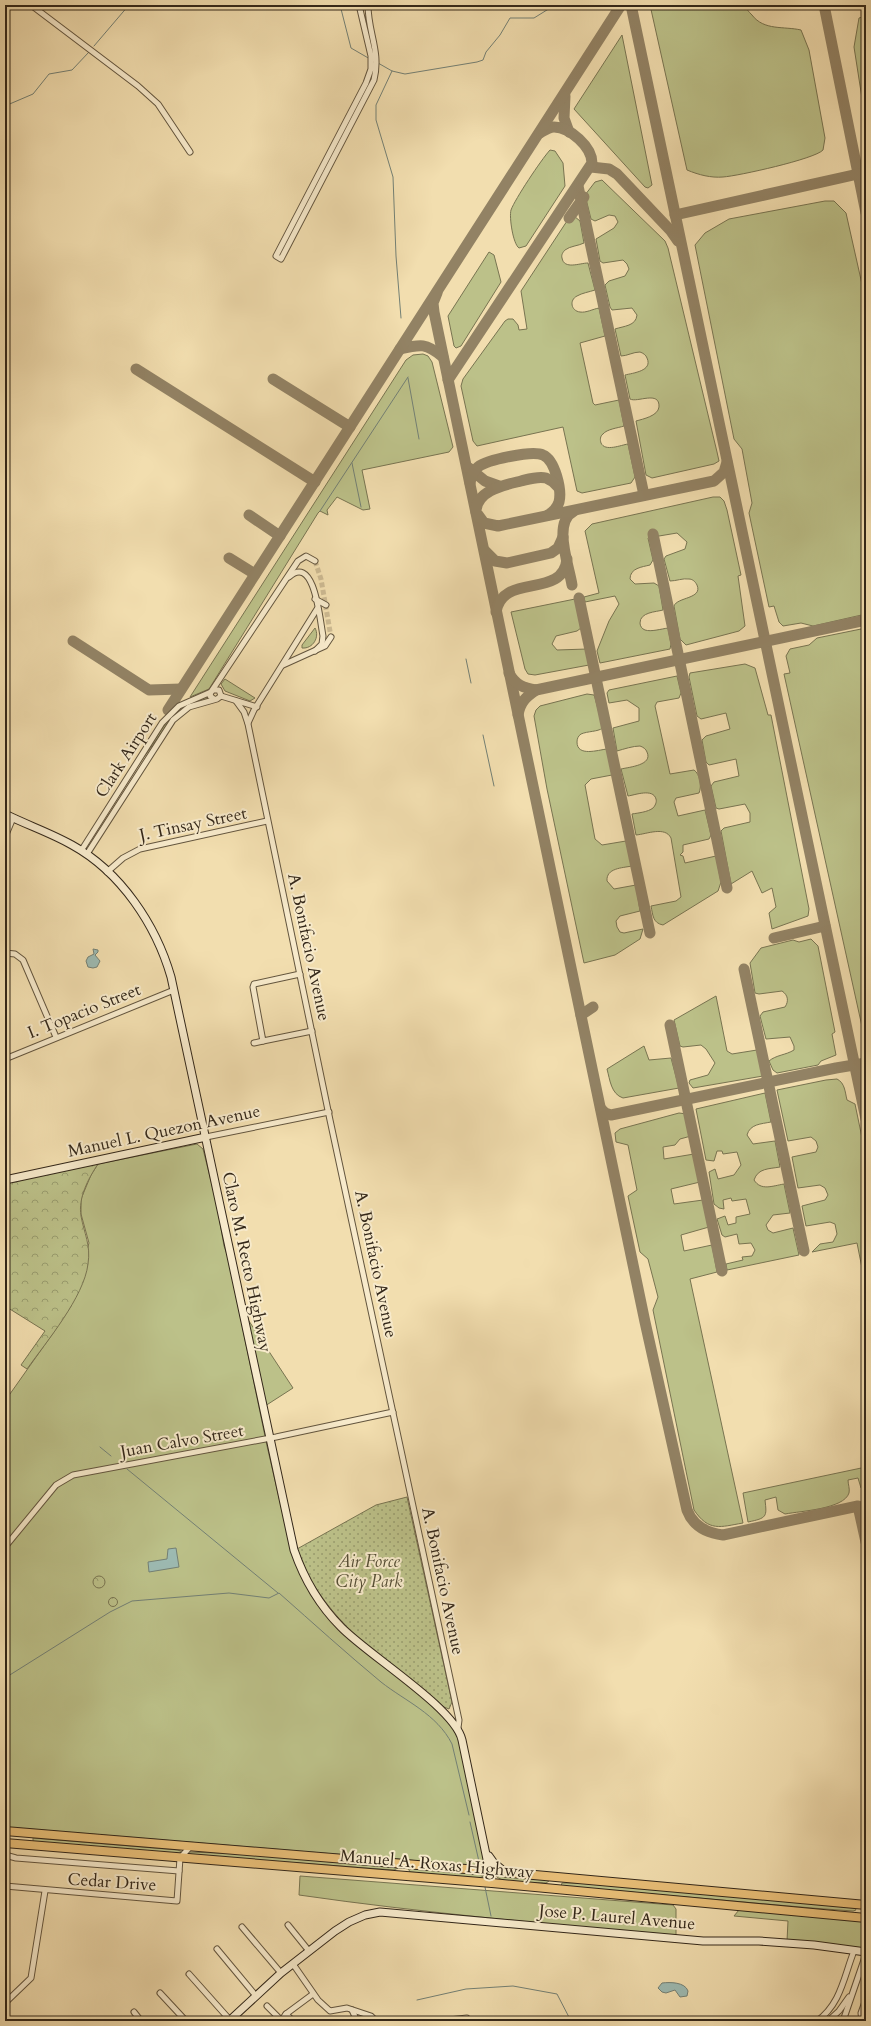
<svg xmlns="http://www.w3.org/2000/svg" width="871" height="2026" font-family="Cardo,serif">
  <defs>
    <pattern id="forest-crowns" width="20" height="18" patternUnits="userSpaceOnUse"><rect width="20" height="18" fill="#bcc189"/><path d="M2 6a3 3 0 1 1 6 0M12 15a3 3 0 1 1 6 0" fill="none" stroke="#999d6f"/></pattern>
    <pattern id="park-dots" width="8" height="8" patternUnits="userSpaceOnUse"><rect width="8" height="8" fill="#bcc189"/><path d="M2 2h.1M6 6h.1" fill="none" stroke="#999d6f" stroke-width="1.8" stroke-linecap="round"/></pattern>
  </defs>
  <rect width="100%" height="100%" fill="#f2deaf"/>
  <filter id="stains"><feTurbulence type="fractalNoise" baseFrequency=".005" numOctaves="4"/><feColorMatrix values="0 0 0 0 .2 0 0 0 0 .09 0 0 0 0 .02 0 0 0 .5 -.17"/></filter>
  <radialGradient id="worn" r=".72"><stop offset=".6" stop-color="#630" stop-opacity="0"/><stop offset="1" stop-color="#630" stop-opacity=".3"/></radialGradient>
  <g fill="#bcc189" stroke="#787451">
    <path d="M650,5h95c1,4 4,7 7,10 12,16 32,11 49,15l8,20 16,88 -2,12c-8,9 -85,26 -100,27 -12,1 -24,-2 -36,-7z"/>
    <polygon points="866,16 866,124 854,47 859,18"/>
    <polygon points="622,35 652,185 648,188 645,187 574,109"/>
    <path d="M550,150l5,1 8,12 2,23 -39,60 -7,2c-6,-4 -10,-31 -8,-38 4,-11 30,-50 39,-60z"/>
    <path d="M602,180l63,61 3,7 49,204 2,9 -5,3 -62,14 -6,-3 -10,-54c7,-2 22,-5 23,-14 1,-17 -22,-4 -29,-8l-5,-24c8,-2 28,-4 22,-17 -1,-3 -4,-5 -7,-6 -7,0 -13,4 -19,4l-6,-27c9,-3 21,-3 22,-14l-5,-7 -20,2 -2,-3 -5,-22 4,-4 16,-5 4,-7 -2,-5 -4,-4 -20,3 -3,-2 -4,-22 18,-11 4,-6 -3,-6 -6,-1 -14,6 -4,-2 -6,-24 10,-13z"/>
    <polygon points="825,201 834,201 846,213 866,302 866,614 813,626 801,623 783,626 779,622 774,606 769,607 749,513 752,503 742,449 734,439 695,245 705,233 729,219"/>
    <path d="M574,216l6,5 4,22c-6,3 -14,3 -19,7 -2,2 -4,5 -3,8 2,12 18,5 26,5l7,27c-6,2 -13,3 -18,6 -8,4 -6,15 3,16 6,1 13,-3 19,-4l6,28 -25,7 13,60 2,2 24,-5 5,26c-6,2 -17,3 -21,8 -3,2 -3,6 -2,9 4,9 20,2 27,1l7,33 -4,6 -49,10 -5,-2 -14,-64 -86,19 -4,-5 -12,-55 2,-7 42,-58 3,-2h5l5,6 1,5 8,-1 -6,-38 44,-67 5,-7z"/>
    <polygon points="489,252 494,255 501,282 461,346 456,348 454,346 448,316"/>
    <polygon points="423,354 428,356 432,362 453,447 449,452 362,470 370,509 363,510 337,497 327,510 328,515 320,511 318,513 209,689 190,697 406,360 413,355"/>
    <path d="M713,497h7l4,4 3,9 14,65 -3,1 7,50 -6,5 -53,14 -6,-6 -6,-33c3,-9 29,-7 23,-21 -2,-4 -5,-6 -8,-6 -6,-1 -13,2 -19,2l-6,-22 2,-3 19,-7 2,-7 -10,-9 -18,3 -6,-2 -5,4 5,22 -3,5c-8,2 -20,3 -20,14l5,5 19,-1 5,3 4,24c-7,2 -23,2 -23,13 0,3 2,6 5,7 6,2 16,-1 23,-2l3,16 -1,5 -70,14 -3,-12 12,-30 10,-17 -4,-8 -30,6 -1,-5 15,-4 -14,-62 7,-7z"/>
    <polygon points="575,599 581,628 577,631 556,636 552,644 557,650 587,649 589,665 535,675 528,674 525,669 511,612"/>
    <path d="M315,628c5,9 -2,21 -13,20v-3z"/>
    <polygon points="866,628 866,1040 865,1040 784,674 790,673 786,656 790,649 809,645 817,638"/>
    <polygon points="745,664 755,668 768,715 771,715 809,909 808,916 772,929 769,913 776,907 772,888 762,893 752,871 731,884 721,831 724,828 750,822 750,813 745,804 719,809 716,808 711,786 714,782 739,776 736,759 709,765 706,762 702,740 706,736 730,729 726,713 701,719 697,716 689,677 690,673"/>
    <path d="M677,676l4,17 -2,5 -22,4 -2,4 15,68 24,-4c6,4 8,16 5,23l-23,5 -2,4 4,14 27,-6 6,25 -2,4 -26,6v7l-3,3 3,1 2,7 31,-7 5,26 -3,9 -55,34c-10,-2 -10,-9 -12,-19l25,-5 5,-4 -10,-59c-6,-12 -24,-4 -35,-3l-4,-21c6,-1 16,-2 21,-6 2,-2 4,-6 3,-9 -3,-11 -21,-4 -28,-3l-7,-27c9,-2 32,-4 26,-17 -1,-3 -4,-5 -7,-6 -7,0 -16,3 -23,5l-4,-23 26,-7v-13l-12,-8 -18,3 -2,-10 2,-3z"/>
    <polygon points="225,679 255,698 250,701 225,691 221,684"/>
    <path d="M587,694l7,1 1,3 8,30c-6,4 -15,3 -22,6 -3,2 -4,5 -4,8 0,15 21,8 30,7l5,26 -21,4 -6,6 10,54 7,6 24,-4 6,25c-10,2 -26,2 -25,15l7,8 22,-4 4,26 -20,5 -4,5 1,6 3,5 4,1 19,-4 -3,10 -25,16 -31,8 -37,-174 -13,-73 2,-6 4,-4z"/>
    <polygon points="208,696 209,698 185,706 175,714 136,768 172,714 185,704"/>
    <path d="M811,939l7,7 17,86 -3,2 4,21 -15,6 -3,4 -41,8 -4,-3 -4,-9c7,-6 17,-6 25,-11v-4l-4,-9 -24,2 -6,-23 3,-4 22,-5c4,-6 3,-12 -3,-16l-23,3 -4,-1 -5,-30 11,-15 32,-8 6,2z"/>
    <polygon points="716,996 727,1051 732,1054 757,1050 763,1076 693,1088 689,1083 690,1080 708,1075 715,1063 706,1049 701,1045 683,1047 680,1046 674,1020"/>
    <path d="M644,1046l5,14 22,-2 8,30 -56,10c-12,-4 -13,-18 -16,-29z"/>
    <path d="M837,1079c8,4 8,13 10,21l8,4 11,53v131l-9,-45 -45,9 8,-8 13,-2 4,-8 -2,-10 -5,-2 -24,4 -4,-20 23,-6 3,-5 -3,-7 -5,-3 -22,3 -6,-31 24,-5 2,-5 -2,-6 -5,-4 -23,4 -11,-51 49,-10z"/>
    <path d="M765,1093l6,29c-10,2 -21,2 -24,13l6,9 22,-3 5,26c-11,2 -22,1 -26,13 7,11 18,6 30,4l6,29 -17,2 -7,10 2,5 5,3 20,-5 6,27 -72,15 -1,-6 17,-4 -1,-3 10,-1 3,-6 -4,-7 -12,1 -2,-10 -12,3 -3,-2 -5,-16 8,-3 3,9 8,-2v-6l14,-3 -4,-15 -14,2 -1,-3 -8,2 1,9 -5,-1 -5,-4 -5,-32 6,-3 3,10 16,-4 7,-10 -4,-13 -14,2 -1,-3h-5l-3,10 -8,-1 -10,-51z"/>
    <path d="M679,1113l8,1 4,22 -11,3 -5,6 -12,2 1,12 30,-5 6,28 -29,7 3,15 29,-4 6,27 -28,8 3,16 28,-6 5,27 -27,7 53,244c-23,4 -34,9 -49,-13l-41,-200 5,-13 -10,-38 -8,-7 -12,-56 9,-6 -9,-45 -12,-3 -1,-9 5,-4z"/>
    <polygon points="197,1144 203,1149 217,1205 224,1246 228,1257 267,1446 291,1549 321,1606 435,1707 451,1724 459,1740 484,1860 481,1866 5,1827 5,1401 53,1333 71,1306 89,1243 81,1214 81,1199 91,1175 98,1164"/>
    <polygon points="247,1318 293,1388 265,1406"/>
    <path d="M866,1467v25l-5,-4 -3,-10 -10,2c0,4 2,9 1,13 -5,16 -48,18 -64,21l-7,-4 -2,-13 -11,3c2,17 2,18 -17,22l-5,-29z"/>
    <polygon points="33,1838 178,1850 182,1852 181,1854 33,1842"/>
    <polygon points="188,1852 244,1854 398,1868 394,1870 188,1855"/>
    <polygon points="408,1868 486,1875 479,1878 410,1872"/>
    <path d="M495,1875l54,5v1l-3,2c-12,-1 -44,2 -51,-8z"/>
    <path d="M300,1876l373,29 3,4v27c-126,-12 -252,-23 -377,-41z"/>
    <polygon points="562,1883 591,1883 855,1908 856,1910 853,1911 812,1908 561,1886"/>
    <polygon points="739,1910 866,1921 866,1950 787,1941 788,1921 734,1916"/>
  </g>
  <g fill="url(#forest-crowns)" stroke="#787451">
    <path d="M98,1164c-10,15 -20,34 -17,52 3,17 10,29 7,48 -4,33 -41,77 -61,105l-6,-4 24,-34 -40,-25v-123z"/>
    <circle cx="99" cy="1582" r="6"/>
    <circle cx="113" cy="1602" r="4.5"/>
  </g>
  <path fill="url(#park-dots)" stroke="#787451" d="M407,1497l45,205 -3,7 -5,-2c-48,-37 -100,-72 -132,-125 -6,-10 -10,-22 -15,-33l79,-44z"/>
  <g fill="#9dbbb3" stroke="#738075">
    <polygon points="93,949 98,950 98,952 95,955 100,961 97,967 93,968 88,967 86,961 88,957 94,954"/>
    <polygon points="176,1548 179,1567 149,1572 148,1562 167,1559 168,1549"/>
    <path d="M662,1983c8,-1 23,-1 26,8l-1,5 -7,1 -5,-7 -9,3 -4,-1 -4,-4z"/>
  </g>
  <g fill="none" stroke-linecap="round" stroke-linejoin="round">
    <g stroke="#738075" stroke-width="1">
      <polyline points="340,5 351,48 370,59"/>
      <polyline points="94,46 129,5"/>
      <polyline points="378,63 392,71 405,74 477,62 483,60 486,52 500,35 510,18 534,18 555,5"/>
      <polyline points="392,71 376,105 376,120 393,177 396,256 401,318"/>
      <polyline points="5,106 33,94 49,74 72,70 89,52"/>
      <polyline points="408,378 419,439"/>
      <polyline points="352,463 361,507"/>
      <polyline points="320,511 408,377"/>
      <polyline points="466,659 471,683"/>
      <polyline points="483,735 494,786"/>
      <polyline points="100,1447 111,1456"/>
      <polyline points="127,1469 278,1593"/>
      <path d="M5,1678l105,-66 22,-11 97,-8 40,5 10,-5c34,30 67,60 102,89 24,19 56,32 71,62l17,71"/>
      <polyline points="470,1822 480,1866"/>
      <polyline points="485,1887 491,1916"/>
      <polyline points="417,2000 466,1989 513,1986 557,1994 571,2021"/>
    </g>
    <g stroke="#928264" stroke-width="11">
      <polyline points="631,5 866,1119"/>
      <polyline points="824,5 866,213"/>
      <polyline points="565,96 564,118 569,132"/>
      <polyline points="591,167 609,169 617,174 671,231 678,241"/>
      <polyline points="578,186 644,495"/>
      <polyline points="675,215 858,174"/>
      <polyline points="569,218 584,197"/>
      <path d="M437,293l-4,10 1,9 211,1010 42,188c6,16 20,23 36,25l135,-29 8,36"/>
      <path d="M400,349c21,-5 26,-6 43,8"/>
      <polyline points="136,369 315,482"/>
      <polyline points="273,379 350,427"/>
      <path d="M448,380l144,-217c0,-16 -22,-36 -38,-36 -5,0 -9,3 -14,6"/>
      <polyline points="469,468 485,481 499,486"/>
      <path d="M470,483c1,-6 3,-12 8,-16 9,-7 54,-17 65,-12 12,5 19,35 16,47 -2,6 -6,10 -11,13"/>
      <path d="M558,487c-3,-4 -7,-7 -12,-9 -8,-2 -17,1 -25,3 -16,4 -45,9 -45,31l8,11 14,3 216,-45 10,-9 3,-10"/>
      <polyline points="249,515 280,536"/>
      <polyline points="653,534 727,888"/>
      <polyline points="485,551 495,561 507,563 551,553 558,548 563,537"/>
      <polyline points="229,558 255,574"/>
      <path d="M572,585c-3,-20 -20,-63 2,-74"/>
      <polyline points="579,598 650,933"/>
      <path d="M496,612c6,-40 67,-12 71,-53"/>
      <polyline points="73,641 149,690 181,689"/>
      <path d="M509,673c6,12 15,15 27,17l330,-70"/>
      <polyline points="168,710 621,5"/>
      <path d="M518,715c2,-13 8,-18 18,-25"/>
      <polyline points="774,938 825,926"/>
      <polyline points="744,969 804,1251"/>
      <polyline points="581,1015 593,1007"/>
      <polyline points="670,1025 722,1271"/>
      <polyline points="601,1109 605,1113 611,1115 836,1068 866,1063"/>
    </g>
    <polyline stroke="#ccb991" stroke-width="5" stroke-dasharray="5 2.5" stroke-linecap="butt" points="315,561 321,579 331,637"/>
    <defs>
      <g id="street">
        <polyline points="31,5 138,86 158,104 190,152"/>
        <path d="M359,5l12,51v13l-5,14 -90,173 5,3 93,-179c7,-29 -6,-47 -6,-75"/>
        <path d="M289,577c26,-24 31,45 34,59l-1,8 -7,7"/>
        <polyline points="315,599 326,605"/>
        <polyline points="283,665 325,646 331,637"/>
        <polyline points="213,690 219,690 221,696"/>
        <polyline points="221,696 257,707"/>
        <polyline points="214,699 210,696 211,692 298,561 306,556 315,561"/>
        <polyline points="236,701 244,712 248,724 330,1120 459,1720 458,1728"/>
        <polyline points="248,723 254,710 317,609"/>
        <polyline points="5,837 13,818"/>
        <polyline points="81,851 162,723 179,706 211,692"/>
        <polyline points="87,854 173,720 189,707 217,699 221,696"/>
        <polyline points="107,872 123,858 140,849 267,821"/>
        <polyline points="5,953 15,954 23,960 56,1037"/>
        <polyline points="300,974 254,984 253,987 262,1036 263,1041 312,1031"/>
        <polyline points="254,1043 263,1041"/>
        <polyline points="5,1059 174,990"/>
        <polyline points="206,1137 329,1112"/>
        <polyline points="5,1547 56,1485 73,1475 276,1437 393,1412"/>
        <polyline points="5,1855 16,1858 179,1871"/>
        <polyline points="5,1886 177,1901 180,1858 190,1847"/>
        <polyline points="288,1925 309,1951"/>
        <polyline points="242,1927 281,1973"/>
        <polyline points="217,1949 256,1996"/>
        <polyline points="293,1964 318,2000 330,2011 347,2008 371,2016 376,2021"/>
        <polyline points="189,1974 230,2020"/>
        <polyline points="160,1993 186,2021"/>
        <polyline points="5,2003 31,1978 45,1891"/>
        <polyline points="267,2006 281,2020"/>
        <polyline points="352,2010 357,2021"/>
        <polyline points="134,2012 141,2021"/>
        <polyline points="286,2014 293,2021"/>
        <polyline points="281,2021 286,2014 313,1994"/>
        <polyline points="440,2021 467,2018 468,2021"/>
        <path d="M817,2021c24,-17 27,-45 37,-70"/>
        <polyline points="828,2021 839,2011 849,1997"/>
        <polyline points="843,2021 866,1954"/>
        <polyline points="862,2021 861,2013 866,1999"/>
      </g>
      <g id="secondary">
        <path d="M5,814c22,11 46,19 67,31 49,27 84,80 99,132l123,573c10,29 26,56 47,77 27,28 114,81 121,113l30,143"/>
        <polyline points="5,1180 206,1137"/>
        <polyline points="489,1856 494,1863 506,1873"/>
        <polyline points="229,2021 281,1973 335,1931 349,1922 365,1915 380,1912 703,1941 759,1941 814,1945 866,1952"/>
      </g>
      <g id="primary">
        <polyline points="5,1831 490,1871 866,1905"/>
        <polyline points="5,1843 492,1883 866,1918"/>
      </g>
    </defs>
    <use href="#street" stroke="#63553e" stroke-width="7"/>
    <use href="#secondary" stroke="#332719" stroke-width="9"/>
    <use href="#primary" stroke="#332719" stroke-width="10"/>
    <use href="#street" stroke="#f7eacb" stroke-width="5"/>
    <use href="#secondary" stroke="#f7eacb" stroke-width="7"/>
    <use href="#primary" stroke="#e9bf78" stroke-width="8"/>
  </g>
  <g text-anchor="middle" dominant-baseline="central" stroke-width="4" stroke-linejoin="round" paint-order="stroke">
    <g font-size="17" fill="#332719" stroke="#f7eacb">
      <text transform="translate(126 755) rotate(-57)">Clark Airport</text>
      <text transform="translate(193 824) rotate(-12)">J. Tinsay Street</text>
      <text transform="translate(309 947) rotate(78)">A. Bonifacio Avenue</text>
      <text transform="translate(84 1011) rotate(-22)">I. Topacio Street</text>
      <text transform="translate(164 1131) rotate(-12)">Manuel L. Quezon Avenue</text>
      <text transform="translate(247 1262) rotate(78)">Claro M. Recto Highway</text>
      <text transform="translate(376 1264) rotate(78)">A. Bonifacio Avenue</text>
      <text transform="translate(182 1441) rotate(-10)">Juan Calvo Street</text>
      <text transform="translate(443 1581) rotate(78)">A. Bonifacio Avenue</text>
      <text transform="translate(437 1864) rotate(5)">Manuel A. Roxas Highway</text>
      <text transform="translate(112 1882) rotate(4)">Cedar Drive</text>
      <text transform="translate(617 1917) rotate(5)">Jose P. Laurel Avenue</text>
    </g>
    <g font-size="17" font-style="italic" fill="#554e35" stroke="#f7eacb">
      <text x="369" y="1561">Air Force<tspan x="369" dy="20">City Park</tspan></text>
    </g>
  </g>
  <rect width="871" height="2026" fill="none" stroke="#f2deaf" stroke-width="20"/>
  <rect x="6" y="6" width="859" height="2014" fill="none" stroke="#332719" stroke-width="2"/>
  <rect x="10" y="10" width="851" height="2006" fill="none" stroke="#332719"/>
  <rect width="100%" height="100%" filter="url(#stains)"/>
  <rect width="100%" height="100%" fill="url(#worn)"/>
</svg>
